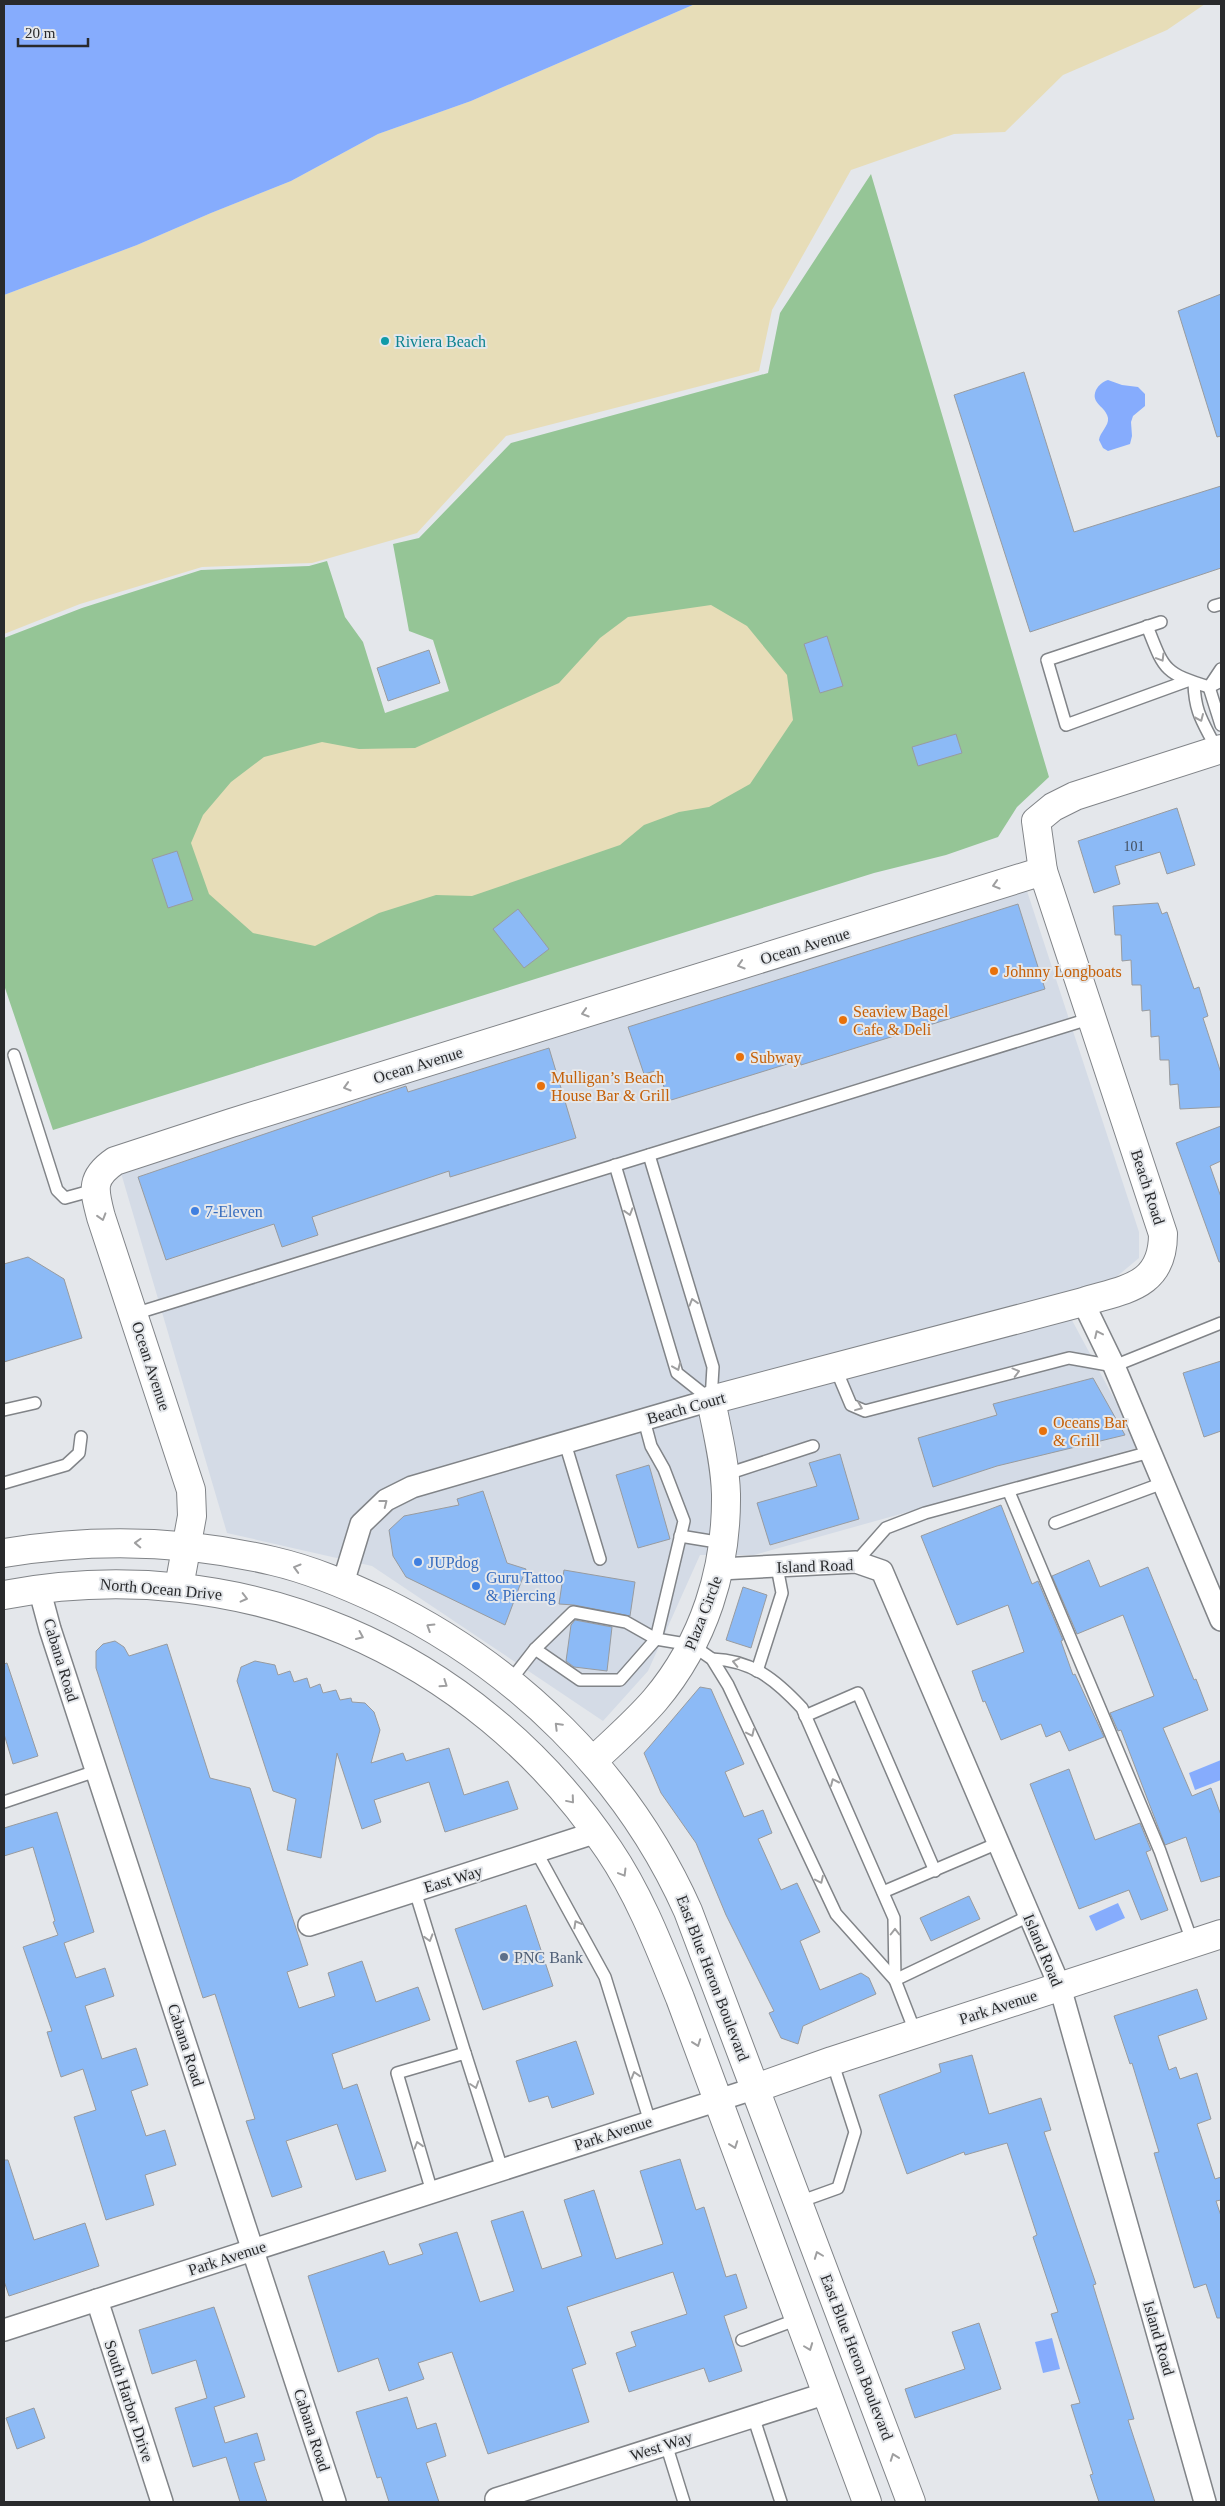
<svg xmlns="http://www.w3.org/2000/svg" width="1225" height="2506" font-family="Georgia,serif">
  <rect width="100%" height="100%" fill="#e4e7eb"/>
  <polygon fill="#d4dbe6" points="1026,888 1139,1232 1139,1258 1115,1278 1059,1296 1140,1447 754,1555 700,1555 648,1671 603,1721 372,1566 227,1533 121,1173"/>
  <polygon fill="#95c596" points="871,174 1049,777 1017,807 998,837 946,855 874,873 53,1130 4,985 4,638 82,608 201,570 309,566 327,561 345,617 363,642 385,713 449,691 433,640 409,631 393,544 419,538 511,443 768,373 780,313"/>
  <g fill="#e7ddb8">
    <polygon points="695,4 1205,4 1167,30 1063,75 1005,132 954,134 851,170 772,310 759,371 506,436 417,533 312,563 202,567 80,604 4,634 4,295 137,245 211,213 291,181 378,134 471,101"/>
    <polygon points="711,605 747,626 787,675 793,720 750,784 709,807 679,812 644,825 620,845 472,896 436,895 379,913 315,946 253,933 209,894 191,843 203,815 231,782 264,757 322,742 359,749 415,748 559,683 600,638 628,617"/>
  </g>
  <g fill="#86acfd">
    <polygon points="4,4 695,4 471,101 378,134 291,181 211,213 137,245 4,295"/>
    <path d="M1108,380l14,5 16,2 7,7v12l-12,10 -2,6 1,14 -2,8 -22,7 -5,-3 -4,-8c1,-8 10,-14 9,-22 -2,-12 -18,-14 -12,-28 3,-5 6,-8 12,-10z"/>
    <polygon points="1221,1760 1221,1780 1195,1790 1189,1773"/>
    <polygon points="1118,1903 1125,1918 1096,1931 1089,1916"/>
    <polygon points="1052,2338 1060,2369 1043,2373 1035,2342"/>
  </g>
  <g fill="#8cbaf6" stroke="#989b9f">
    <polygon points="1221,294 1221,436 1217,437 1178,311"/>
    <polygon points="1024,372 1074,532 1221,486 1221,568 1030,632 954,395"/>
    <polygon points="827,636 843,686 820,693 804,644"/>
    <polygon points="429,650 440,683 388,701 377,668"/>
    <polygon points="956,734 962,753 918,766 912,747"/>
    <polygon points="1177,808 1195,865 1167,874 1160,852 1115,866 1120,884 1094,893 1078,841"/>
    <polygon points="177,851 193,900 168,908 152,859"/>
    <polygon points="1158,903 1162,914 1167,912 1194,989 1199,987 1208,1016 1203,1018 1221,1073 1221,1107 1180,1109 1178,1084 1170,1085 1169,1060 1160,1060 1159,1036 1151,1037 1150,1010 1142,1011 1141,985 1132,985 1131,960 1122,961 1121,935 1115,935 1113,906"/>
    <polygon points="1018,904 1045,989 801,1065 800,1060 668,1101 659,1070 644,1074 628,1027"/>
    <polygon points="518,909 549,949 524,968 493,929"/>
    <polygon points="549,1048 576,1138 450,1177 449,1171 312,1217 318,1235 282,1247 274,1224 166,1260 138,1177 406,1086 408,1092"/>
    <polygon points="1221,1126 1221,1161 1210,1166 1221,1197 1221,1262 1219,1262 1176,1143"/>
    <polygon points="28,1257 64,1279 82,1338 4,1362 4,1264"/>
    <polygon points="1221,1361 1221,1431 1204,1437 1183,1373"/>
    <polygon points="1093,1378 1125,1435 997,1466 933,1487 918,1438 997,1415 993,1404"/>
    <polygon points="840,1454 859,1519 770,1545 757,1503 817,1486 809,1463"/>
    <polygon points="649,1465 670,1539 638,1548 616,1475"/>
    <polygon points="483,1491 507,1563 526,1569 505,1625 406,1577 393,1556 389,1530 404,1516 459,1505 457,1499"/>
    <polygon points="1001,1505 1032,1584 1038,1581 1063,1640 1061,1641 1073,1675 1075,1674 1104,1737 1069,1751 1060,1731 1046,1737 1041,1724 1001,1740 985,1701 983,1702 972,1671 1024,1652 1008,1605 957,1625 921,1536"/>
    <polygon points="1089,1560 1100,1587 1148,1567 1194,1680 1196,1679 1208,1710 1163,1728 1192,1796 1211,1788 1221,1815 1221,1876 1201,1882 1186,1837 1165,1845 1121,1730 1118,1731 1110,1713 1154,1696 1123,1615 1077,1634 1052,1576"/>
    <polygon points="564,1570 635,1582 630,1616 574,1605 559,1604"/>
    <polygon points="743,1587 767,1595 751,1648 726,1640"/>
    <polygon points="575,1620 612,1627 607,1671 574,1667 566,1661 571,1625"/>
    <polygon points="115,1641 124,1647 129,1656 167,1644 210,1778 250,1788 308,1965 287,1972 299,2008 335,1996 328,1973 362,1961 376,2002 418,1987 430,2020 332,2054 343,2089 357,2084 386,2171 356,2180 337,2124 286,2141 302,2187 272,2197 246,2121 255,2119 215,1994 203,1998 96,1668 96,1651 103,1644"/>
    <polygon points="255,1661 275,1665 278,1675 290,1671 294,1682 307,1678 310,1688 320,1684 323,1693 336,1690 340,1700 351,1698 352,1702 365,1703 374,1712 380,1730 371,1763 403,1753 406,1761 449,1748 464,1795 508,1781 518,1809 445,1832 429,1782 374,1800 381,1822 362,1829 337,1753 321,1858 287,1850 296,1799 273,1791 237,1681 241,1667"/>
    <polygon points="7,1663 38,1756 13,1764 4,1734 4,1664"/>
    <polygon points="700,1687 711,1689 744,1764 725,1772 744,1817 763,1810 772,1833 758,1839 781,1890 797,1883 820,1932 800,1941 820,1990 861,1973 869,1978 876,1994 803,2026 798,2044 781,2038 769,2013 774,2011 726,1915 696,1843 661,1793 644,1753"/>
    <polygon points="1069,1769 1095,1840 1140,1823 1151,1850 1146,1852 1168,1910 1141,1920 1129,1890 1079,1909 1030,1784"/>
    <polygon points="57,1812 94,1932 64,1943 76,1978 105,1968 114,1996 85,2006 102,2059 136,2048 148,2085 131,2091 146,2136 165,2130 176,2165 145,2175 154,2205 106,2220 74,2117 96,2110 83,2069 61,2077 47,2032 52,2031 23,1947 58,1935 53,1922 55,1921 33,1847 4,1856 4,1828"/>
    <polygon points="969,1896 980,1919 931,1941 920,1918"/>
    <polygon points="526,1905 553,1986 483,2010 455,1929"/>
    <polygon points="1197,1989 1207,2019 1158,2036 1169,2070 1176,2067 1180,2079 1197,2073 1211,2119 1197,2124 1215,2179 1221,2177 1221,2200 1216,2201 1221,2216 1221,2318 1217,2318 1206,2284 1194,2288 1154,2153 1159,2152 1132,2063 1130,2064 1114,2016"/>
    <polygon points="576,2041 594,2094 552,2108 548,2096 529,2102 516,2061"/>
    <polygon points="972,2055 989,2114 1041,2098 1051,2130 1044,2132 1096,2284 1093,2285 1134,2419 1128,2420 1155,2502 1099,2502 1090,2475 1093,2474 1071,2405 1080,2403 1051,2314 1058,2312 1033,2237 1037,2235 1007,2143 965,2155 964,2152 907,2174 879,2095 941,2072 939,2064"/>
    <polygon points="680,2159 696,2210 704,2207 726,2277 736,2274 747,2308 724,2316 742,2371 709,2382 704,2368 629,2392 616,2353 636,2346 631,2332 687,2314 673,2272 567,2307 586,2364 572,2369 589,2422 488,2454 452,2352 418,2363 424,2379 389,2391 378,2358 338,2372 308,2276 384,2251 389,2265 423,2254 419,2244 457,2232 480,2302 514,2291 491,2221 523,2211 542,2269 582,2256 564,2200 594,2190 616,2259 663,2244 640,2171"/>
    <polygon points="4,2160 8,2160 34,2240 85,2223 99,2266 9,2296 4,2281"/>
    <polygon points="214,2307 245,2397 214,2407 225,2443 257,2433 265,2460 254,2463 267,2502 240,2502 226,2457 193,2467 175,2408 207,2398 196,2360 152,2374 139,2330"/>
    <polygon points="979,2323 1001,2389 915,2418 905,2389 965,2369 952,2332"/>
    <polygon points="407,2397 417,2429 436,2423 446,2456 426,2463 439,2502 389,2502 381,2477 377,2478 356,2412"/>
    <polygon points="34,2408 45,2438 17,2449 6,2418"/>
  </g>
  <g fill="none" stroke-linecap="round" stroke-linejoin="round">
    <defs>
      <g id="service">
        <polyline points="1214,606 1221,604"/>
        <polyline points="1161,622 1047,660 1066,725 1187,681"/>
        <path d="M1147,626c17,43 16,47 62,61l12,-6"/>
        <polyline points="1221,669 1209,687 1221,725"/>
        <path d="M1194,683c1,32 10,40 23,67"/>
        <polyline points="14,1055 57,1190 65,1198 94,1190"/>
        <polyline points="649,1155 713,1367 711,1400"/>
        <polyline points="615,1165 677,1373 711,1400"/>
        <polyline points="134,1314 1092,1018"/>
        <polyline points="835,1367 851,1405 865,1411 1069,1358 1114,1366 1221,1323"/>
        <polyline points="4,1410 35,1403"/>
        <polyline points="565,1443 600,1559"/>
        <polyline points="724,1475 813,1446"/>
        <polyline points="4,1483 66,1465 79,1453 81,1437"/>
        <polyline points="1009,1492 1160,1851 1193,1944"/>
        <polyline points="1055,1523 1163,1483"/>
        <polyline points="680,1536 723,1543"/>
        <polyline points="856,1562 886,1528 925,1513 1150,1452"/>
        <polyline points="535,1649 580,1680 620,1680 656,1639 684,1521 664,1469 651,1446 644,1420"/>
        <path d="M712,1659c40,1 64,21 90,49l92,210 1,62"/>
        <polyline points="757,1671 782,1593 777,1567"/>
        <polyline points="510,1681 535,1649 573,1612 626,1622 656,1639 692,1645 712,1659 728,1685 836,1914 895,1980 916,2034"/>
        <polyline points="805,1716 858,1693 935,1871"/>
        <polyline points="4,1802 96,1771"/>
        <polyline points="537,1853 605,1977 650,2122"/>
        <polyline points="415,1891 465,2053"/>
        <polyline points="883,1892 998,1843"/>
        <polyline points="895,1980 1029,1916"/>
        <polyline points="432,2192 397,2073 465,2053 502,2169"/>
        <polyline points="799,2202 838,2188 855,2132 832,2061"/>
        <polyline points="742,2340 798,2319"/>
        <polyline points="753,2416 781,2502"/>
        <polyline points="666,2444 684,2502"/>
      </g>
      <g id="minor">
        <polyline points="1083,1302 1114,1366 1221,1620"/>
        <polyline points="720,1569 856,1562 882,1571 1060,1987 1205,2502"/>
        <polyline points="343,1583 361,1524 386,1500 412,1487 711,1400"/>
        <polyline points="39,1588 50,1629 335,2502"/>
        <polyline points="309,1925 597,1832"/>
        <polyline points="97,2300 162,2502"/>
        <polyline points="4,2330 756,2088"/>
        <polyline points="496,2499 827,2393"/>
      </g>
      <g id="tertiary">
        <path d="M179,1587l13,-71 -1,-26 -90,-273c-7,-27 -11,-39 14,-56l116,-38 812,-252"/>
        <path d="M593,1761c21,-20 43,-39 62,-61 49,-58 72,-131 71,-206 -1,-32 -9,-63 -15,-94l372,-98c42,-13 80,-15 80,-68l-120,-363 -7,-50 17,-14 22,-11 146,-47"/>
        <polyline points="756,2088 832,2061 1221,1934"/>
      </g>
      <g id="secondary">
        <path d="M4,1553c90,-15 180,-13 269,8 39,9 74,24 110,41 133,65 244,172 305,309l223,591"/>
        <path d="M4,1595c236,-45 471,55 605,255 31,46 50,96 71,148l187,504"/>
      </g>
    </defs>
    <use href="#service" stroke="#818488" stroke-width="14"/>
    <use href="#minor" stroke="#818488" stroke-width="24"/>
    <use href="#tertiary" stroke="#818488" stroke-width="30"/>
    <use href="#secondary" stroke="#818488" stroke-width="30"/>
    <use href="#service" stroke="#fff" stroke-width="11"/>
    <use href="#minor" stroke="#fff" stroke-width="21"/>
    <use href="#tertiary" stroke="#fff" stroke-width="28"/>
    <use href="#secondary" stroke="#fff" stroke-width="28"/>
  </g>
  <defs><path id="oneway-chevron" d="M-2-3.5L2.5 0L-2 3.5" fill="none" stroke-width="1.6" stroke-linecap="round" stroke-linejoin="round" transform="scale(1.25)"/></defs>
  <g stroke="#9f9fa0">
    <use href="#oneway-chevron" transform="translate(1161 658) rotate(59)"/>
    <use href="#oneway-chevron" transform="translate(1200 718) rotate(66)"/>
    <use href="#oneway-chevron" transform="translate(996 885) rotate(163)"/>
    <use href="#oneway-chevron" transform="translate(741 965) rotate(163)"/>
    <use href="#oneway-chevron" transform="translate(585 1013) rotate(163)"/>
    <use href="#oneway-chevron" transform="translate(347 1087) rotate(163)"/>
    <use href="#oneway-chevron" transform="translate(629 1212) rotate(73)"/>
    <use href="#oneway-chevron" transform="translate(102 1217) rotate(73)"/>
    <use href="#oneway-chevron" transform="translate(693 1302) rotate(-107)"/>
    <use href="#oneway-chevron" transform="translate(1098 1334) rotate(-115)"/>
    <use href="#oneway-chevron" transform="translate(677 1367) rotate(67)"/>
    <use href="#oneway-chevron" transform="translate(1016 1372) rotate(-15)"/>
    <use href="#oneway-chevron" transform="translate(859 1407) rotate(22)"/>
    <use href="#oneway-chevron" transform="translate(384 1503) rotate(-38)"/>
    <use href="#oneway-chevron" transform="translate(138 1543) rotate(-178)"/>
    <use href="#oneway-chevron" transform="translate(297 1568) rotate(-164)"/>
    <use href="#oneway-chevron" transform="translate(244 1598) rotate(14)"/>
    <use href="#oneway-chevron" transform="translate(430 1627) rotate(-148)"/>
    <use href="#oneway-chevron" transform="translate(360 1636) rotate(24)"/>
    <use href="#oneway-chevron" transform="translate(736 1662) rotate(-167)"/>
    <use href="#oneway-chevron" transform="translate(444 1684) rotate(34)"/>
    <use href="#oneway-chevron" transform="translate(558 1726) rotate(-135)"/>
    <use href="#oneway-chevron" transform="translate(751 1733) rotate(65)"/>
    <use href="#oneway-chevron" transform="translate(834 1782) rotate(-114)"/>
    <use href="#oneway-chevron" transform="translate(571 1800) rotate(50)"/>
    <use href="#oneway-chevron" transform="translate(623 1873) rotate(59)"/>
    <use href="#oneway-chevron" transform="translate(820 1880) rotate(65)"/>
    <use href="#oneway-chevron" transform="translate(577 1924) rotate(-119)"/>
    <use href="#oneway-chevron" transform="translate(895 1932) rotate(-90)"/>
    <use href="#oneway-chevron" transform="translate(429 1938) rotate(73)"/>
    <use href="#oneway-chevron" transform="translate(697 2043) rotate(70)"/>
    <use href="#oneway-chevron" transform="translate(635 2075) rotate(-107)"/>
    <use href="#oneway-chevron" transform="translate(475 2085) rotate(72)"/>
    <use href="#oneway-chevron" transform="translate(418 2145) rotate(-107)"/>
    <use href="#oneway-chevron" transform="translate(734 2145) rotate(70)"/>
    <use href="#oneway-chevron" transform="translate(818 2255) rotate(-111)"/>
    <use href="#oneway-chevron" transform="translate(809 2347) rotate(69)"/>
    <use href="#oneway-chevron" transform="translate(894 2457) rotate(-110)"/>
  </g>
  <circle fill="#0f9aa8" stroke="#e4e7eb" stroke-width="2" cx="385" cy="341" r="5"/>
  <g fill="#e8710a" stroke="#e4e7eb" stroke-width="2">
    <circle cx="994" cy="971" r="5"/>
    <circle cx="843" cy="1020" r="5"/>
    <circle cx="740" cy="1057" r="5"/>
    <circle cx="541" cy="1086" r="5"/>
    <circle cx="1043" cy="1431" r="5"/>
  </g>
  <g fill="#3f7fe0" stroke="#e4e7eb" stroke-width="2">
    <circle cx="195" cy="1211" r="5"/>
    <circle cx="418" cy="1562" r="5"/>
    <circle cx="476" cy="1586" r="5"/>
  </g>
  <circle fill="#5c6f8a" stroke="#e4e7eb" stroke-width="2" cx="504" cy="1957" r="5"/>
  <g text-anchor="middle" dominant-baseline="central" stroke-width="4" stroke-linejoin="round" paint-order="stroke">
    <g font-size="14" fill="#424e5e">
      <text x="1134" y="846">101</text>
    </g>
    <g font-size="16" fill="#0d838f" stroke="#e4e7eb" text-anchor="start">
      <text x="395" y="341">Riviera Beach</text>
    </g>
    <g font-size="16" fill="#292a2c" stroke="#e4e7eb">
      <text transform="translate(805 946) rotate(-17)">Ocean Avenue</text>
      <text transform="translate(418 1065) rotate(-17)">Ocean Avenue</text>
      <text transform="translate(1148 1187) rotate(72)">Beach Road</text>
      <text transform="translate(151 1366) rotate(72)">Ocean Avenue</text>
      <text transform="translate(686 1408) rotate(-16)">Beach Court</text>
      <text transform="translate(815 1566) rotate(-2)">Island Road</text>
      <text transform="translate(161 1589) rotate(5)">North Ocean Drive</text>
      <text transform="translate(703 1613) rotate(-69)">Plaza Circle</text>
      <text transform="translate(61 1660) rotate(73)">Cabana Road</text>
      <text transform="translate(453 1879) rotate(-17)">East Way</text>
      <text transform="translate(1043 1950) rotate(67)">Island Road</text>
      <text transform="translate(713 1978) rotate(69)">East Blue Heron Boulevard</text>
      <text transform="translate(998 2007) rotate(-18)">Park Avenue</text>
      <text transform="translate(186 2045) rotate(72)">Cabana Road</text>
      <text transform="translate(613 2133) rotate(-18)">Park Avenue</text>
      <text transform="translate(227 2258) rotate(-18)">Park Avenue</text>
      <text transform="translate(1159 2338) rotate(74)">Island Road</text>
      <text transform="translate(857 2357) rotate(69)">East Blue Heron Boulevard</text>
      <text transform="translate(129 2401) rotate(72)">South Harbor Drive</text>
      <text transform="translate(312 2430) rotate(72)">Cabana Road</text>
      <text transform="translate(661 2446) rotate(-18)">West Way</text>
    </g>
    <g font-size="16" fill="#c56008" stroke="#e4e7eb" text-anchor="start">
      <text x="1004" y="971">Johnny Longboats</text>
      <text x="853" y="1011">Seaview Bagel<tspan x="853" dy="18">Cafe &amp; Deli</tspan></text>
      <text x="750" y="1057">Subway</text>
      <text x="551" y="1077">Mulligan’s Beach<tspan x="551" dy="18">House Bar &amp; Grill</tspan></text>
      <text x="1053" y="1422">Oceans Bar<tspan x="1053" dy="18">&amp; Grill</tspan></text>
    </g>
    <g font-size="16" fill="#366cbe" stroke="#e4e7eb" text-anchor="start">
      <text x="205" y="1211">7-Eleven</text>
      <text x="428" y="1562">JUPdog</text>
      <text x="486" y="1577">Guru Tattoo<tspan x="486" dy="18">&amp; Piercing</tspan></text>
    </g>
    <g font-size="16" fill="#4e5e75" stroke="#e4e7eb" text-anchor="start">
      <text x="514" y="1957">PNC Bank</text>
    </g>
  </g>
  <rect width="1225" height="2506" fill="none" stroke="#292a2c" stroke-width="10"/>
  <path d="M18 38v8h70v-8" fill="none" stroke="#292a2c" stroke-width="2.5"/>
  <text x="25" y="38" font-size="15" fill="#292a2c" stroke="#e4e7eb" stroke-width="4" paint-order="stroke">20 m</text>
</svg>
